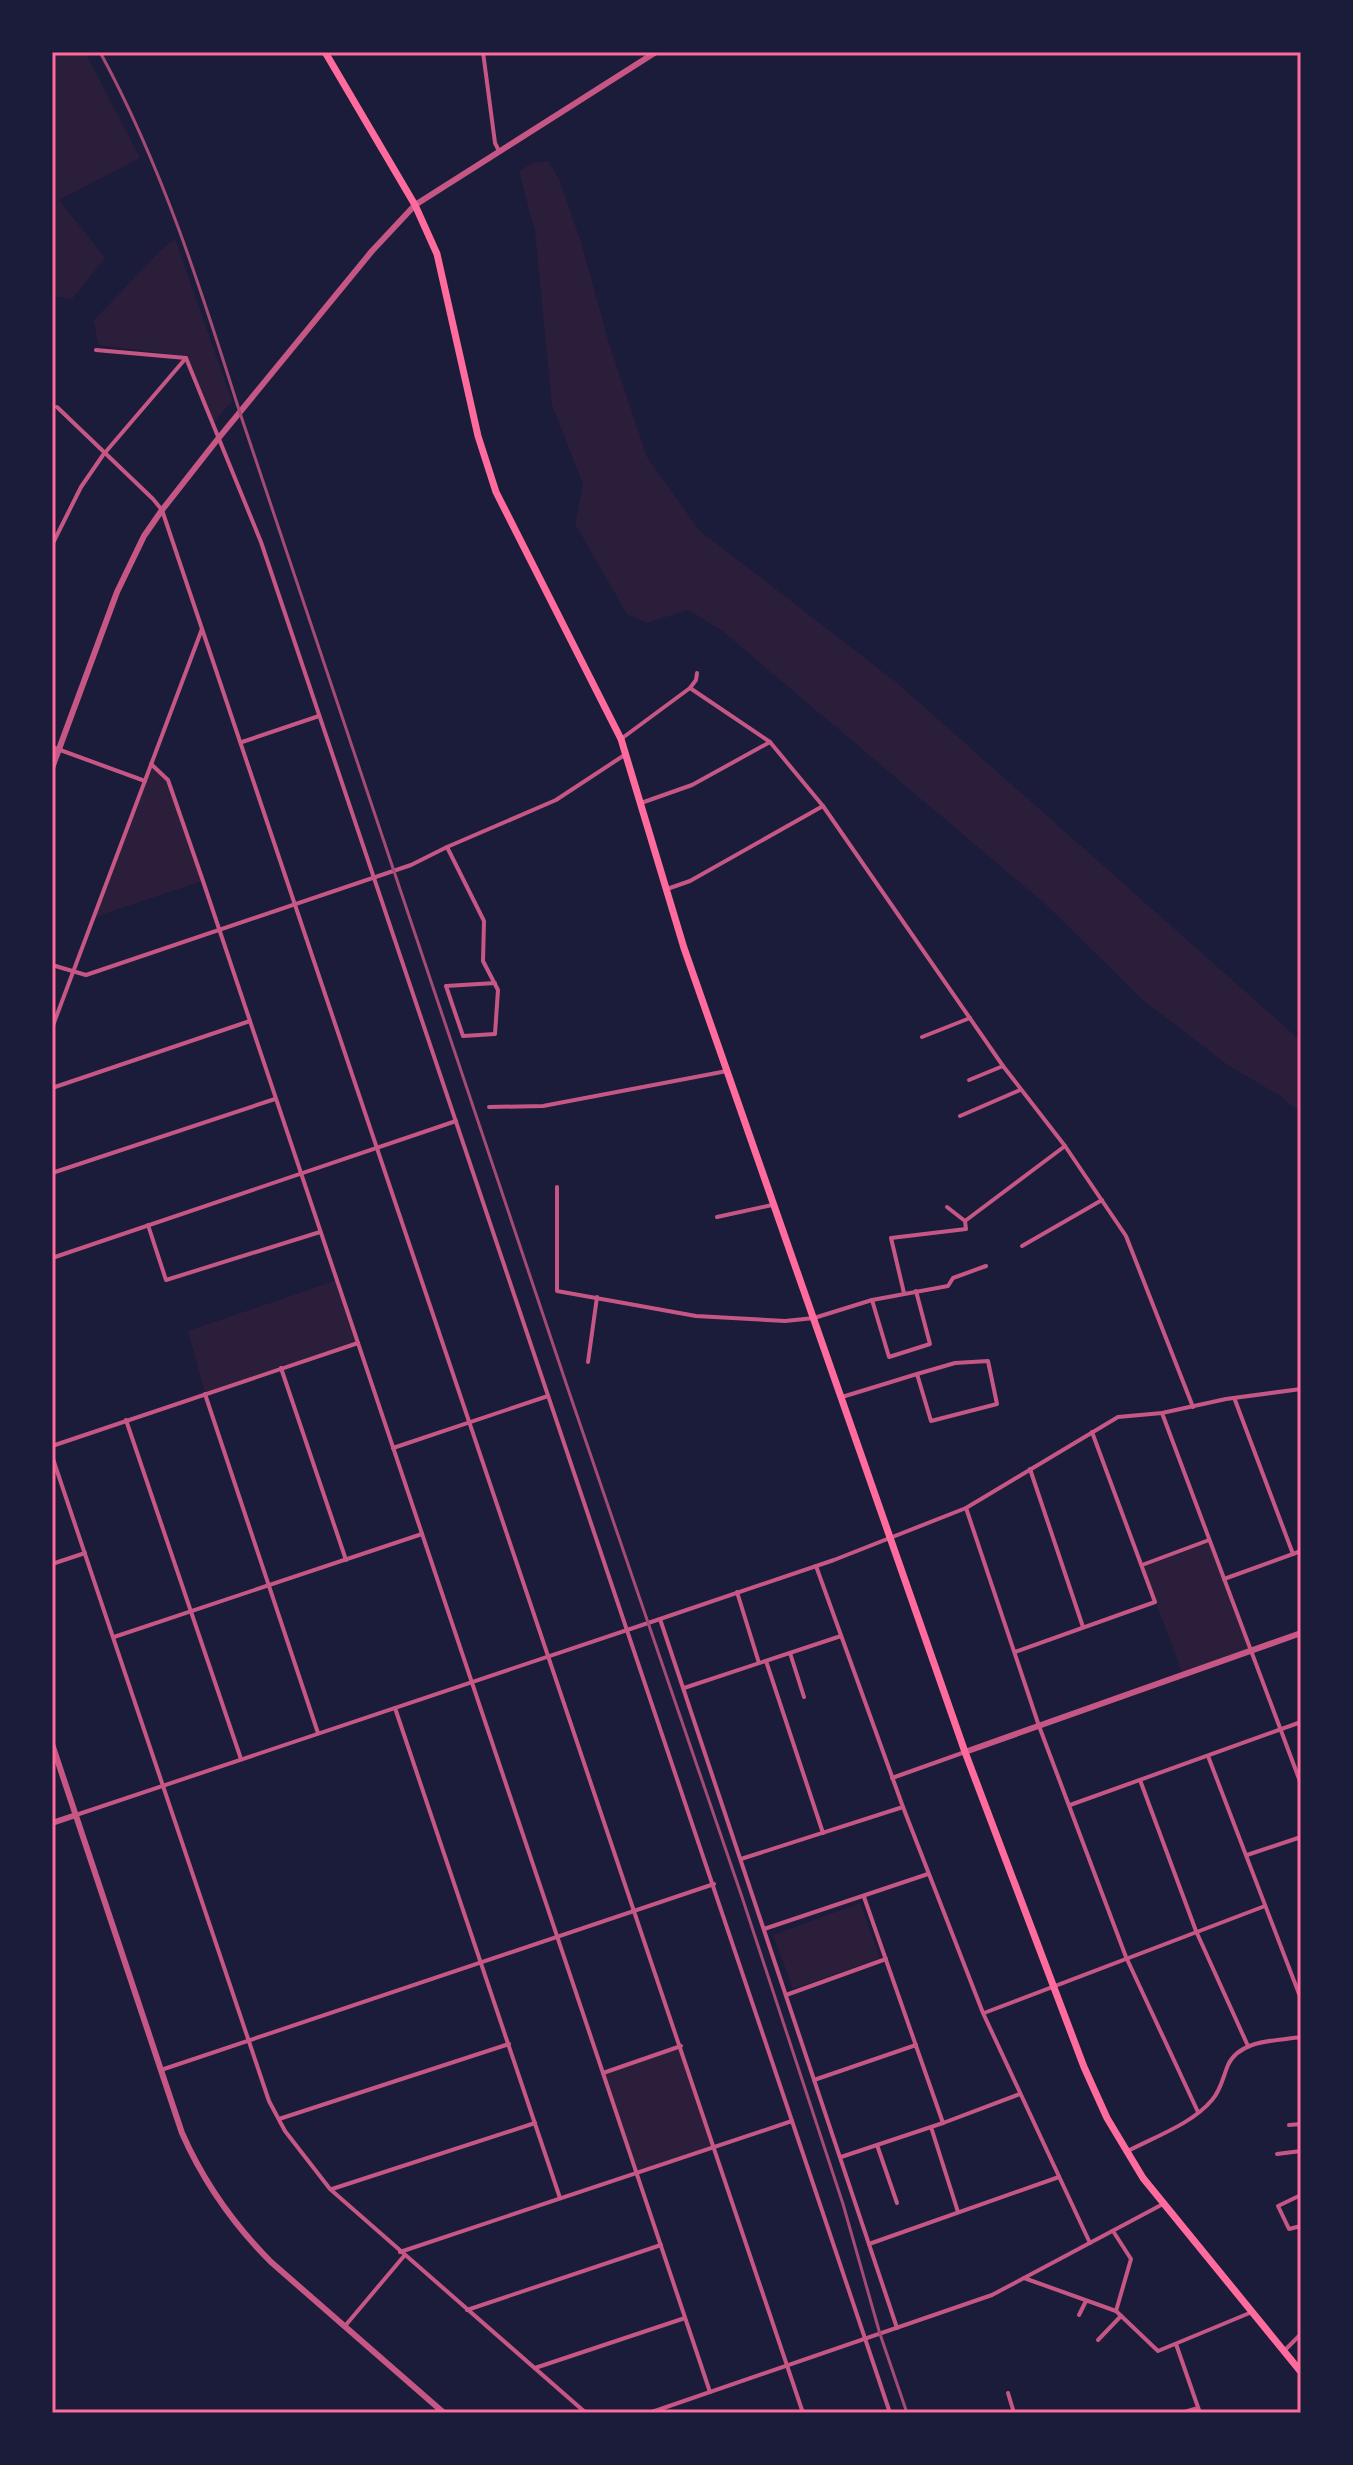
<svg xmlns="http://www.w3.org/2000/svg" width="1353" height="2465" font-family="'DM Sans',sans-serif">
  <rect width="100%" height="100%" fill="#1b1b3a"/>
  <g fill="#2a1e3b">
    <polygon points="52,52 85,52 140,158 59,200 105,258 72,299 52,296"/>
    <polygon points="548,161 559,179 581,242 608,340 647,457 699,530 896,682 1301,1041 1301,1113 1279,1095 1229,1066 1144,1001 1043,902 721,630 689,610 646,623 627,614 575,524 583,484 552,405 535,232 519,171 532,163"/>
    <polygon points="175,239 232,401 213,423 187,356 99,345 93,321 161,250"/>
    <polygon points="151,764 168,780 203,881 92,918"/>
    <polygon points="337,1280 358,1343 205,1394 188,1331"/>
    <polygon points="1209,1540 1251,1650 1183,1675 1142,1565"/>
    <polygon points="860,1903 880,1958 793,1989 773,1935"/>
    <polygon points="681,2046 715,2147 637,2172 603,2073"/>
  </g>
  <g fill="none" stroke-linecap="round" stroke-linejoin="round">
    <g stroke="#c65784" stroke-width="4">
      <polyline points="483,52 495,143 499,151"/>
      <polyline points="96,350 186,358 261,542 792,2121"/>
      <polyline points="57,407 153,499 162,510 803,2413"/>
      <polyline points="52,545 81,487 103,455 186,358"/>
      <polyline points="690,688 770,742"/>
      <polyline points="621,739 690,688 696,680 697,673"/>
      <polyline points="242,742 319,716"/>
      <polyline points="52,747 145,781"/>
      <polyline points="151,764 168,780 203,881 710,2392"/>
      <polyline points="641,803 692,785 770,742 823,806 1003,1066 1065,1146 1126,1236 1193,1407"/>
      <polyline points="447,847 484,921 483,961 498,990 495,1034 463,1036 446,986 495,983"/>
      <polyline points="667,889 690,881 823,806"/>
      <polyline points="52,965 86,975 411,865 447,847 556,800 626,754"/>
      <polyline points="52,1028 202,629"/>
      <polyline points="922,1037 970,1018"/>
      <polyline points="969,1080 1003,1066"/>
      <polyline points="52,1088 250,1021"/>
      <polyline points="489,1107 543,1106 727,1071"/>
      <polyline points="960,1116 1020,1090"/>
      <polyline points="52,1173 275,1099"/>
      <polyline points="557,1187 557,1291 696,1316 785,1321 814,1318 872,1300 948,1286 953,1278 986,1266"/>
      <polyline points="947,1207 965,1221"/>
      <polyline points="717,1217 772,1205"/>
      <polyline points="148,1225 166,1280 320,1232"/>
      <polyline points="1022,1246 1102,1200"/>
      <polyline points="52,1258 456,1121"/>
      <polyline points="904,1293 891,1238 966,1229 965,1221 1065,1146"/>
      <polyline points="872,1300 889,1357 930,1344 916,1291"/>
      <polyline points="588,1362 597,1297"/>
      <polyline points="281,1368 346,1560"/>
      <polyline points="205,1394 318,1733"/>
      <polyline points="842,1397 917,1374 931,1421 997,1404 988,1361 955,1363 917,1374"/>
      <polyline points="1235,1400 1293,1554"/>
      <polyline points="1162,1413 1301,1784"/>
      <polyline points="126,1420 241,1759"/>
      <polyline points="52,1446 358,1343"/>
      <polyline points="393,1448 548,1396"/>
      <polyline points="52,1456 269,2101 285,2131 330,2189 586,2413"/>
      <polyline points="1030,1469 1083,1627"/>
      <polyline points="966,1508 1039,1726 1126,1957 1198,2112"/>
      <polyline points="52,1564 85,1553"/>
      <polyline points="1142,1565 1209,1540"/>
      <polyline points="816,1566 903,1807 983,2013 1090,2243"/>
      <polyline points="1224,1579 1301,1551"/>
      <polyline points="737,1592 759,1663"/>
      <polyline points="114,1637 422,1534"/>
      <polyline points="1015,1652 1155,1602 1092,1432"/>
      <polyline points="790,1653 804,1697"/>
      <polyline points="766,1661 823,1833"/>
      <polyline points="684,1688 841,1636"/>
      <polyline points="395,1708 560,2198"/>
      <polyline points="1208,1756 1301,1999"/>
      <polyline points="892,1778 965,1752"/>
      <polyline points="1140,1780 1196,1931 1248,2046"/>
      <polyline points="1070,1805 1301,1722"/>
      <polyline points="76,1815 660,1619"/>
      <polyline points="1247,1855 1301,1837"/>
      <polyline points="741,1859 903,1807"/>
      <polyline points="864,1897 943,2123"/>
      <polyline points="764,1929 928,1874"/>
      <polyline points="786,1995 886,1959"/>
      <polyline points="984,2013 1265,1906"/>
      <polyline points="161,2070 714,1884"/>
      <polyline points="603,2073 681,2046"/>
      <polyline points="814,2080 916,2045"/>
      <polyline points="279,2119 509,2044"/>
      <polyline points="1289,2125 1301,2124"/>
      <polyline points="931,2127 958,2212"/>
      <polyline points="877,2145 897,2203"/>
      <path d="M1126,2152c28,-15 66,-28 86,-52 9,-10 11,-23 16,-35 12,-26 49,-24 73,-28"/>
      <polyline points="1277,2154 1301,2151"/>
      <polyline points="841,2157 943,2123 1020,2094"/>
      <polyline points="332,2189 535,2123"/>
      <polyline points="1301,2195 1278,2206 1289,2229 1301,2226"/>
      <polyline points="1113,2231 1131,2259 1116,2311"/>
      <polyline points="869,2244 1059,2177"/>
      <polyline points="400,2252 792,2121 890,2413"/>
      <polyline points="1024,2278 1116,2311 1158,2351 1252,2312"/>
      <polyline points="467,2310 661,2245"/>
      <polyline points="1079,2315 1086,2301"/>
      <polyline points="345,2326 404,2256"/>
      <polyline points="897,2328 660,1619 834,1560 966,1508 1118,1417 1162,1413 1226,1399 1301,1389"/>
      <polyline points="1098,2340 1121,2316"/>
      <polyline points="1176,2344 1200,2413"/>
      <polyline points="1284,2351 1301,2334"/>
      <polyline points="535,2368 685,2318"/>
      <polyline points="1008,2393 1014,2413"/>
      <polyline points="649,2413 992,2295 1163,2204"/>
      <polyline points="1181,2413 1198,2408"/>
    </g>
    <g stroke="#c65784" stroke-width="6">
      <polyline points="52,768 117,592 144,536 162,510 217,440 372,251 415,205 656,52"/>
      <path d="M52,1744l130,389c22,50 50,90 89,129l173,151"/>
      <polyline points="965,1752 1301,1633"/>
      <polyline points="52,1823 76,1815"/>
    </g>
    <polyline stroke="#ff6b9d" stroke-width="7" points="325,52 415,205 437,254 478,436 496,492 621,739 684,948 965,1752 1084,2067 1107,2118 1143,2178 1301,2372"/>
    <path stroke="#a44b75" stroke-width="3" d="M100,52c62,114 101,237 140,361l328,976 174,508 101,307 37,130 27,79"/>
  </g>
  <rect width="1353" height="2465" fill="none" stroke="#1b1b3a" stroke-width="108"/>
  <rect x="54" y="54" width="1245" height="2357" fill="none" stroke="#ff6b9d" stroke-width="3"/>
</svg>
